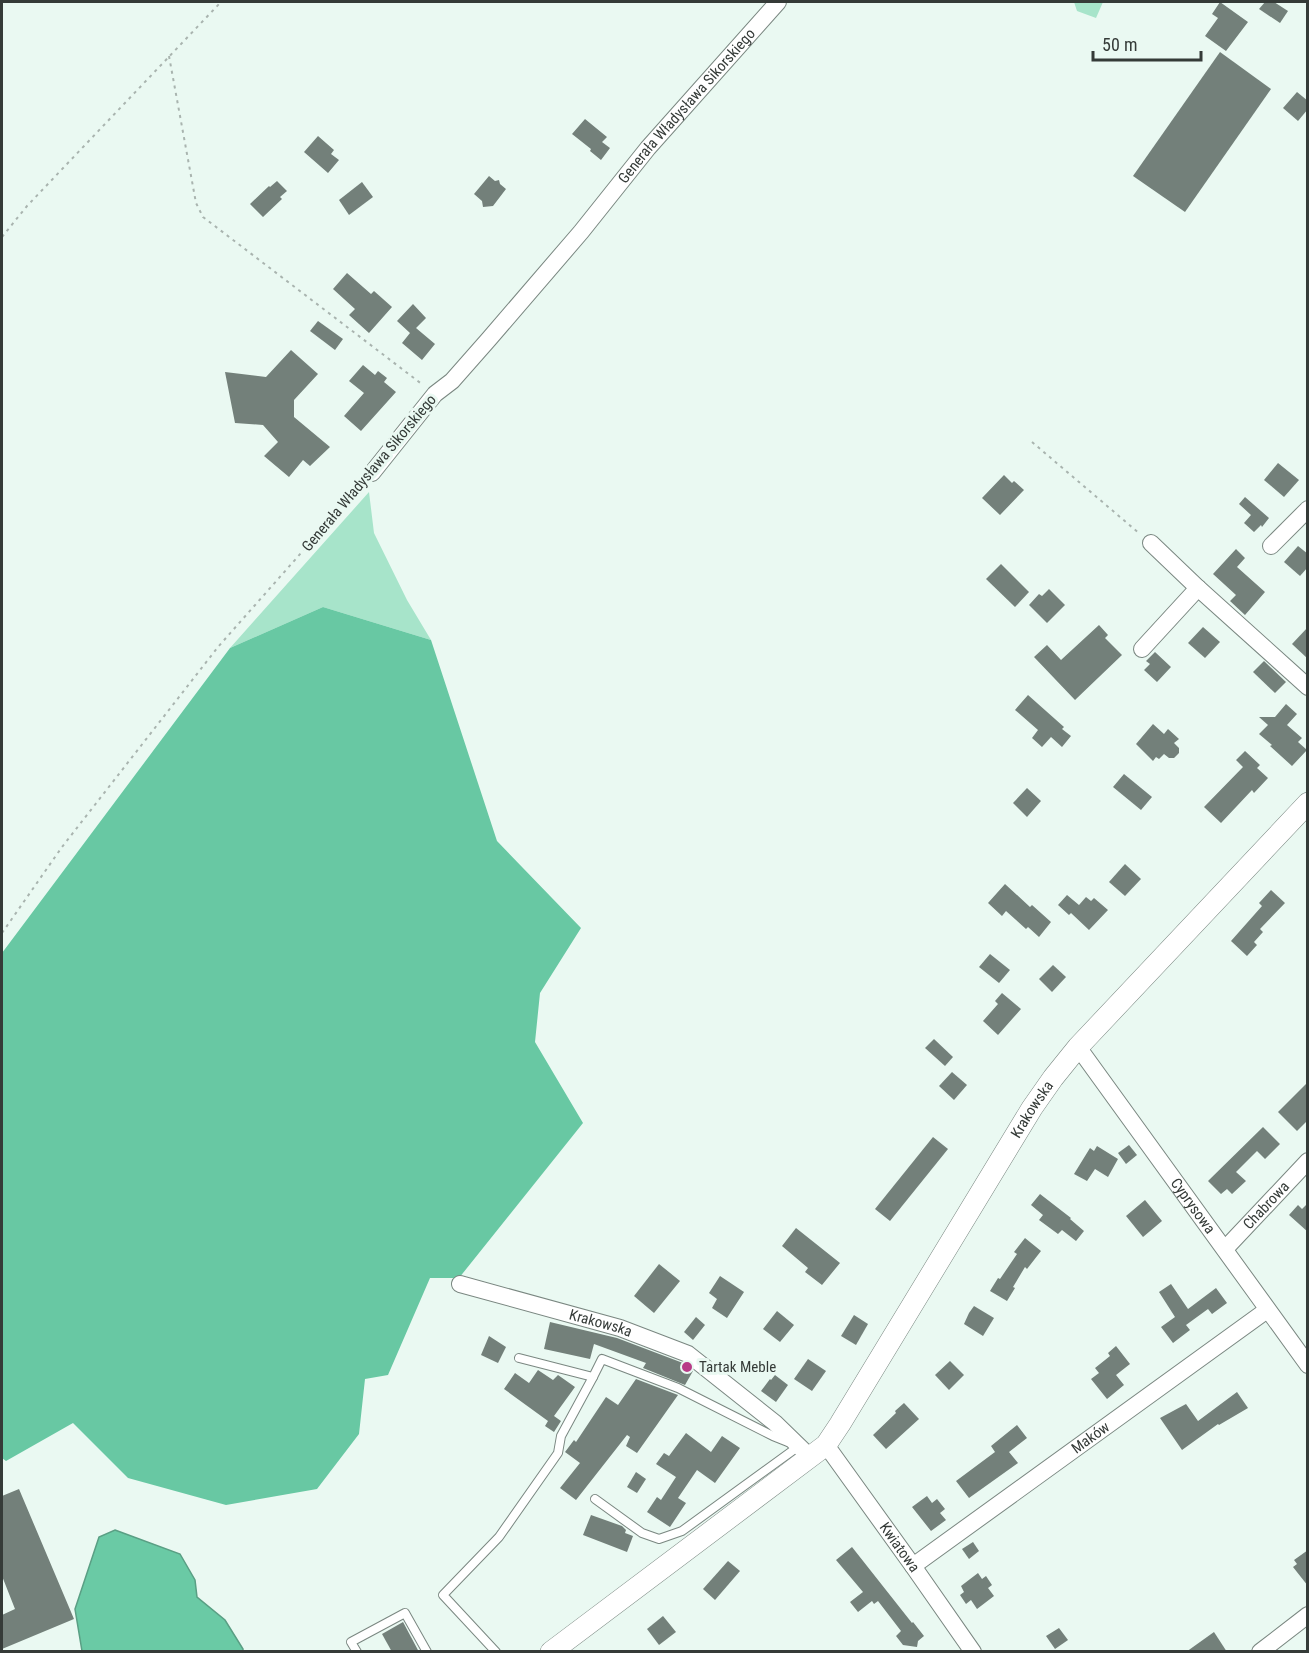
<svg xmlns="http://www.w3.org/2000/svg" width="1309" height="1653" font-family="'Roboto Condensed',sans-serif">
  <rect width="100%" height="100%" fill="#eaf9f2"/>
  <g fill="#a7e4ca">
    <polygon points="1074,2 1103,2 1096,18 1077,11"/>
    <polygon points="369,492 374,533 407,600 431,640 323,607 230,648"/>
  </g>
  <polygon fill="#68c8a3" points="323,607 431,640 497,841 581,928 540,993 535,1042 583,1123 459,1278 430,1278 388,1375 365,1379 359,1434 317,1489 226,1505 128,1478 73,1423 6,1461 2,1458 2,953 230,648"/>
  <polygon fill="#6acaa5" stroke="#5a9f84" stroke-width="1.5" points="115,1530 180,1554 195,1580 197,1597 225,1620 243,1649 243,1651 82,1651 75,1609 99,1537"/>
  <g fill="#73807a">
    <polygon points="1220,2 1248,22 1226,51 1205,36 1218,18 1212,14"/>
    <polygon points="1265,2 1274,2 1288,11 1280,23 1259,9"/>
    <polygon points="1220,52 1271,89 1185,212 1133,176"/>
    <polygon points="1297,92 1308,101 1308,109 1298,121 1283,108"/>
    <polygon points="585,119 607,137 602,142 610,148 601,160 590,151 591,149 572,134"/>
    <polygon points="318,136 334,150 331,154 339,160 328,173 304,152"/>
    <polygon points="489,176 495,181 499,180 500,184 506,189 493,206 483,207 482,201 474,194"/>
    <polygon points="277,181 287,191 280,197 282,199 263,217 250,204 269,186 270,187"/>
    <polygon points="362,182 373,197 349,215 339,200"/>
    <polygon points="347,273 371,294 374,291 392,307 369,333 349,315 355,309 333,289"/>
    <polygon points="413,304 426,318 416,328 435,344 422,360 402,343 410,333 397,321"/>
    <polygon points="318,321 343,339 335,350 310,331"/>
    <polygon points="291,350 318,374 294,400 294,417 330,447 310,466 303,460 289,477 264,456 278,442 263,425 235,423 225,372 266,377"/>
    <polygon points="363,365 375,375 378,371 387,378 384,382 396,392 361,431 344,416 364,393 349,381"/>
    <polygon points="1278,463 1299,480 1284,497 1264,480"/>
    <polygon points="1004,475 1012,483 1014,481 1024,490 1000,515 982,498"/>
    <polygon points="1245,497 1269,518 1262,527 1261,525 1254,532 1244,523 1251,515 1239,504"/>
    <polygon points="1298,546 1308,554 1308,567 1300,576 1284,562"/>
    <polygon points="1236,549 1245,558 1237,567 1265,592 1245,615 1230,601 1236,595 1213,574"/>
    <polygon points="1001,564 1029,592 1015,607 986,579"/>
    <polygon points="1049,589 1065,605 1047,623 1029,605 1039,594 1042,596"/>
    <polygon points="1099,625 1108,635 1105,638 1122,655 1075,700 1034,657 1047,645 1061,660"/>
    <polygon points="1203,627 1220,642 1205,658 1188,643"/>
    <polygon points="1308,627 1308,659 1292,644"/>
    <polygon points="1155,652 1171,667 1157,682 1144,670 1150,664 1146,661"/>
    <polygon points="1264,661 1286,682 1275,693 1253,672"/>
    <polygon points="1028,695 1064,727 1062,729 1071,736 1062,747 1051,737 1042,747 1032,738 1038,730 1015,710"/>
    <polygon points="1286,704 1297,714 1287,725 1302,738 1298,742 1307,750 1292,766 1270,746 1272,745 1259,734 1268,725 1259,717 1275,717"/>
    <polygon points="1153,724 1164,734 1168,729 1179,739 1174,743 1179,748 1179,753 1174,758 1169,758 1164,754 1159,759 1156,757 1153,761 1136,744"/>
    <polygon points="1245,751 1260,765 1257,768 1268,778 1254,793 1252,790 1221,823 1204,807 1243,767 1236,760"/>
    <polygon points="1124,774 1152,797 1141,810 1113,787"/>
    <polygon points="1027,788 1041,801 1027,817 1013,803"/>
    <polygon points="1125,864 1141,879 1125,896 1109,882"/>
    <polygon points="1005,884 1030,907 1032,905 1051,922 1039,937 1028,927 1026,929 1006,911 1002,916 988,903"/>
    <polygon points="1271,890 1285,903 1260,929 1263,932 1254,942 1257,945 1247,956 1231,941 1262,906 1259,903"/>
    <polygon points="1067,895 1079,905 1086,897 1091,901 1094,898 1108,910 1089,930 1071,913 1069,915 1058,905"/>
    <polygon points="990,954 1010,970 999,983 979,967"/>
    <polygon points="1053,965 1066,977 1052,992 1039,979"/>
    <polygon points="1002,993 1021,1009 998,1035 983,1021 998,1004 995,1001"/>
    <polygon points="934,1039 953,1057 945,1066 925,1048"/>
    <polygon points="952,1072 967,1085 954,1100 939,1086"/>
    <polygon points="1308,1082 1308,1120 1297,1131 1278,1112"/>
    <polygon points="1263,1127 1280,1144 1265,1159 1257,1151 1236,1172 1246,1181 1232,1194 1227,1189 1221,1194 1208,1181"/>
    <polygon points="933,1137 948,1149 890,1221 875,1209"/>
    <polygon points="1129,1145 1137,1155 1126,1164 1118,1153"/>
    <polygon points="1097,1146 1118,1159 1108,1177 1095,1169 1087,1181 1074,1174 1090,1148 1094,1151"/>
    <polygon points="1040,1194 1071,1218 1070,1219 1084,1231 1076,1241 1062,1230 1058,1234 1039,1220 1043,1215 1031,1205"/>
    <polygon points="1145,1200 1162,1221 1143,1237 1126,1216"/>
    <polygon points="1308,1203 1308,1232 1289,1215 1298,1205 1302,1209"/>
    <polygon points="796,1228 840,1263 822,1285 805,1272 808,1268 782,1246"/>
    <polygon points="1025,1238 1041,1251 1027,1269 1025,1267 1013,1287 1015,1288 1007,1301 990,1291 998,1278 1000,1279 1017,1254 1014,1252"/>
    <polygon points="659,1264 680,1281 654,1313 634,1296"/>
    <polygon points="720,1276 744,1292 727,1318 712,1308 717,1299 709,1293"/>
    <polygon points="1171,1284 1188,1309 1216,1288 1227,1303 1212,1314 1208,1309 1186,1325 1190,1330 1173,1343 1161,1327 1175,1317 1159,1292"/>
    <polygon points="974,1306 994,1318 983,1336 964,1324 969,1313"/>
    <polygon points="777,1311 794,1325 780,1342 763,1329"/>
    <polygon points="854,1315 868,1324 856,1345 841,1336"/>
    <polygon points="696,1317 705,1325 693,1340 684,1332"/>
    <polygon points="550,1322 617,1338 683,1363 693,1371 685,1385 643,1368 646,1363 594,1344 590,1359 544,1349"/>
    <polygon points="489,1336 506,1347 498,1363 481,1355"/>
    <polygon points="1116,1346 1130,1364 1116,1375 1124,1385 1107,1399 1091,1379 1099,1373 1095,1368 1110,1356 1108,1353"/>
    <polygon points="808,1359 826,1371 812,1391 794,1379"/>
    <polygon points="950,1361 964,1375 949,1390 935,1375"/>
    <polygon points="538,1370 553,1380 558,1375 575,1387 554,1416 561,1421 554,1432 545,1426 548,1421 504,1389 515,1373 529,1383"/>
    <polygon points="775,1375 788,1385 776,1402 761,1391 770,1379 771,1380"/>
    <polygon points="636,1379 678,1395 637,1453 626,1446 630,1437 627,1435 576,1500 560,1488 580,1463 565,1452 574,1440 576,1442 606,1397 618,1405"/>
    <polygon points="1237,1392 1248,1408 1219,1425 1218,1424 1182,1450 1160,1418 1186,1404 1198,1421"/>
    <polygon points="904,1403 919,1419 886,1449 873,1435 896,1413 895,1411"/>
    <polygon points="1017,1425 1027,1438 1009,1452 1018,1463 969,1498 956,1481 995,1452 991,1446"/>
    <polygon points="686,1433 711,1452 722,1436 740,1448 715,1483 697,1470 678,1498 686,1503 670,1527 647,1512 657,1497 661,1500 676,1477 656,1464 664,1453 669,1456"/>
    <polygon points="636,1472 646,1479 637,1493 627,1487"/>
    <polygon points="19,1489 74,1619 2,1649 2,1615 15,1609 2,1576 2,1496"/>
    <polygon points="927,1496 932,1503 937,1499 945,1509 940,1513 946,1520 931,1531 912,1507"/>
    <polygon points="591,1515 622,1526 626,1530 625,1533 633,1536 627,1552 583,1535"/>
    <polygon points="973,1542 979,1551 969,1559 962,1549"/>
    <polygon points="852,1547 912,1623 913,1622 924,1636 918,1641 917,1647 903,1645 896,1636 901,1631 878,1601 874,1604 872,1601 858,1612 850,1602 863,1592 836,1560"/>
    <polygon points="1308,1550 1308,1586 1293,1567 1297,1564 1294,1560"/>
    <polygon points="728,1561 740,1571 715,1600 703,1589"/>
    <polygon points="978,1573 982,1579 986,1576 992,1585 988,1588 994,1596 977,1609 971,1600 966,1604 960,1595 964,1592 961,1586"/>
    <polygon points="663,1616 676,1632 659,1645 647,1629"/>
    <polygon points="403,1622 419,1652 392,1652 382,1634"/>
    <polygon points="1059,1628 1068,1640 1055,1649 1046,1636"/>
    <polygon points="1214,1632 1227,1652 1186,1652"/>
  </g>
  <g fill="none" stroke-linecap="round" stroke-linejoin="round">
    <defs>
      <g id="service">
        <polyline points="519,1358 593,1377 602,1359 678,1388 773,1436 788,1442"/>
        <polyline points="595,1499 642,1533 659,1539 682,1531 799,1446"/>
        <polyline points="357,1652 351,1642 405,1613 427,1652"/>
        <polyline points="496,1652 443,1595 499,1537 558,1453 561,1436 593,1377"/>
      </g>
      <g id="minor">
        <path id="s1" d="M372,473l63,-79 17,-13 37,-42 92,-107 67,-84 130,-146"/>
        <polyline points="1151,543 1198,588 1308,687"/>
        <polyline points="1271,546 1308,509"/>
        <polyline points="1142,649 1198,588"/>
        <path id="s2" d="M1078,1047l230,318"/>
        <path id="s3" d="M1225,1249l83,-88"/>
        <path id="s4" d="M460,1284l160,44 68,26 87,69 35,34"/>
        <path id="s5" d="M826,1445l87,121 60,86"/>
        <path id="s6" d="M913,1566l354,-256"/>
        <polyline points="1260,1652 1308,1615"/>
      </g>
      <g id="tertiary">
        <path id="s7" d="M551,1652l275,-207 14,-21 192,-316 21,-30 25,-31 230,-244"/>
      </g>
    </defs>
    <use href="#service" stroke="#7a8781" stroke-width="10"/>
    <use href="#minor" stroke="#7a8781" stroke-width="18"/>
    <use href="#tertiary" stroke="#7a8781" stroke-width="22"/>
    <g stroke="#a9b4af" stroke-width="2" stroke-dasharray="3 4.5" stroke-linecap="butt">
      <polyline points="169,56 196,203 203,217 423,385"/>
      <polyline points="2,237 27,206 221,2"/>
      <polyline points="1032,442 1140,534"/>
      <polyline points="2,933 62,847 218,647 362,484"/>
    </g>
    <use href="#service" stroke="#fff" stroke-width="8"/>
    <use href="#minor" stroke="#fff" stroke-width="16"/>
    <use href="#tertiary" stroke="#fff" stroke-width="21"/>
  </g>
  <circle fill="#b83a87" stroke="#eaf9f2" stroke-width="2" cx="687" cy="1367" r="6"/>
  <g text-anchor="middle" dominant-baseline="central" stroke-width="6" stroke-linejoin="round" paint-order="stroke">
    <g font-size="15" fill="#353b38" stroke="#eaf9f2">
      <text stroke="none"><textPath href="#s1" startOffset="484">Generała Władysława Sikorskiego</textPath></text>
      <text transform="translate(369 473) rotate(-50)">Generała Władysława Sikorskiego</text>
      <text stroke="none"><textPath href="#s7" startOffset="738">Krakowska</textPath></text>
      <text stroke="none"><textPath href="#s2" startOffset="196">Cyprysowa</textPath></text>
      <text stroke="none"><textPath href="#s3" startOffset="60">Chabrowa</textPath></text>
      <text stroke="none"><textPath href="#s4" startOffset="146">Krakowska</textPath></text>
      <text stroke="none"><textPath href="#s6" startOffset="219">Maków</textPath></text>
      <text stroke="none"><textPath href="#s5" startOffset="126">Kwiatowa</textPath></text>
    </g>
    <g font-size="15" fill="#353b38" stroke="#eaf9f2" text-anchor="start">
      <text x="699" y="1367">Tartak Meble</text>
    </g>
  </g>
  <rect width="1309" height="1653" fill="none" stroke="#353b38" stroke-width="6"/>
  <path d="M1093 51v9h108v-9" fill="none" stroke="#353b38" stroke-width="3"/>
  <text x="1102" y="51" font-size="18" fill="#353b38" stroke="#eaf9f2" stroke-width="4.5" paint-order="stroke">50 m</text>
</svg>
